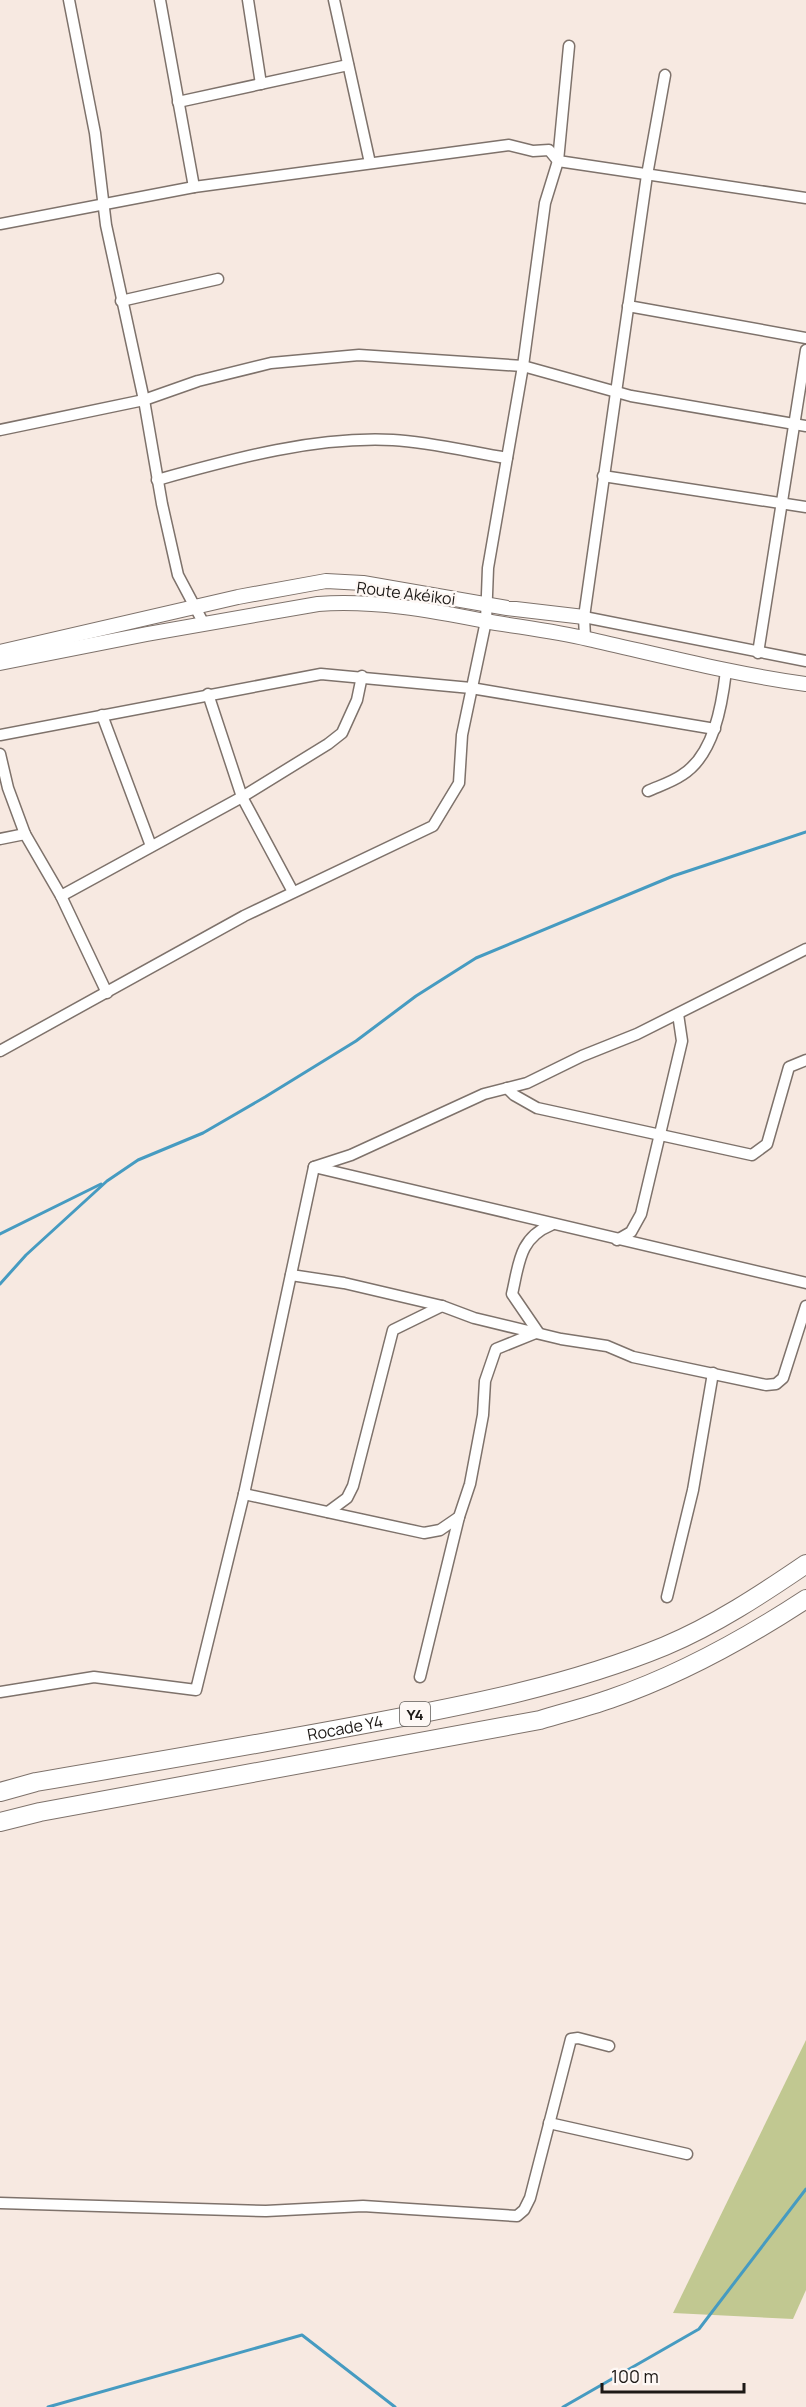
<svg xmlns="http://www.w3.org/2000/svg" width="806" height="2407" font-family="Manrope,sans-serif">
  <rect width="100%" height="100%" fill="#f7e9e1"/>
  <polygon fill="#c1c891" points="806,2040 806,2290 793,2319 673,2313"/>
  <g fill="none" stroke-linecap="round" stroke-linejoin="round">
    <g stroke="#469bc1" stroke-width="3">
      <polyline points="0,1234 101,1184"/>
      <polyline points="0,1284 26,1255 107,1181 138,1160 203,1133 265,1097 356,1041 416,996 476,958 673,876 806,832"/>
      <polyline points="48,2407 302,2335 395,2407"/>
      <polyline points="563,2407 699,2329 806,2189"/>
    </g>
    <defs>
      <g id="street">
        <polyline points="69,0 95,133 106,225 144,400 162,504 178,575 204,624"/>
        <polyline points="160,0 194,187"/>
        <polyline points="248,0 261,84"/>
        <polyline points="334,0 370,163"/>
        <polyline points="178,102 348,65"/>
        <polyline points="0,224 194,187 509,145 533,151 549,150 558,161 806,198"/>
        <polyline points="121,301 218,279"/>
        <polyline points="628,306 806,338"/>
        <polyline points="0,430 144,400 198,381 271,363 359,355 523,366 631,396 806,426"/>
        <polyline points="603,476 806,507"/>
        <path d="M157,480c76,-21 157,-44 236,-40 37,2 77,12 114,18"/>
        <polyline points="584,617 806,661"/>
        <polyline points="585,638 584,617 647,175 665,75"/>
        <polyline points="758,653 806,350"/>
        <polyline points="208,694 242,797 293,892"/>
        <polyline points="102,715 151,846"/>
        <polyline points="0,735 321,674 471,688 715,729"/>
        <polyline points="0,754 8,788 25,834 61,896 107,993"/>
        <path d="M648,791c11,-5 24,-9 34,-16 32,-20 40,-70 44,-104"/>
        <polyline points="0,839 25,834"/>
        <polyline points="61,896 242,797 328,744 342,733 357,700 362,676"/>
        <polyline points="0,1051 244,916 433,826 459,783 462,735 486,621 488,568 523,366 545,203 558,161 569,46"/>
        <polyline points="507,1088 514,1095 537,1108 752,1155 767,1144 789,1067 806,1060"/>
        <polyline points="314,1167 806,1283"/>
        <polyline points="617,1240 631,1232 641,1214 682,1041 678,1014"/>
        <polyline points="291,1275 344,1283 442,1306 474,1318 561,1339 607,1346 633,1357 766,1385 776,1384 783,1378 806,1306"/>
        <polyline points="244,1494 424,1533 440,1530 459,1517"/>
        <polyline points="328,1512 347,1498 353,1486 393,1330 442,1306"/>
        <polyline points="667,1597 693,1490 713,1373"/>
        <path d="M420,1677l39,-160 11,-33 13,-69 2,-34 11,-32 42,-17 -26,-38c7,-30 7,-56 39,-69"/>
        <polyline points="0,1692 94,1677 196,1690 244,1494 314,1167 351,1155 484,1094 527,1083 582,1056 637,1034 806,949"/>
        <polyline points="549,2123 687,2154"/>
        <polyline points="0,2203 266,2211 363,2206 517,2216 524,2210 530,2198 571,2039 578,2038 609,2046"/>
      </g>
      <g id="secondary">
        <polyline points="0,652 238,597 326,581 363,583 507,608 584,617"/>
        <path d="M0,663l147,-29 171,-30c56,-4 112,6 167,17 34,6 69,10 103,18 72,16 144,35 218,45"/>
      </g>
      <g id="highway">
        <path id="s1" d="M0,1792l36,-10c112,-19 224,-38 335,-59 101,-19 199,-38 294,-77 50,-21 97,-52 141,-82"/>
        <path d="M0,1822l40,-10 500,-92c23,-7 47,-13 70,-21 70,-24 135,-60 196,-100"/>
      </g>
    </defs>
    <use href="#street" stroke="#7e726b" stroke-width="13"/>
    <use href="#secondary" stroke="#7e726b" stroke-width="16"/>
    <use href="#highway" stroke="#7e726b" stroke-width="20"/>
    <use href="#street" stroke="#fff" stroke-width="10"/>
    <use href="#secondary" stroke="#fff" stroke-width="14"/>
    <use href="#highway" stroke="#fff" stroke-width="18"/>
  </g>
  <g text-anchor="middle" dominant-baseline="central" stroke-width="5" stroke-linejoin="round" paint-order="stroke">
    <rect fill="#fef8f5" stroke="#605c59" stroke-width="1.5" x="400" y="1702" width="30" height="24" rx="4.5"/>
    <g font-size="15" font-weight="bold" fill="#1d1916">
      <text x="415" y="1714">Y4</text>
    </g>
    <g font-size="16" fill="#1d1916" stroke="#fef8f5">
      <text transform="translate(406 593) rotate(7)">Route Akéikoi</text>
      <text stroke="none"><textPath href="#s1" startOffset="351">Rocade Y4</textPath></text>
    </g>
  </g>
  <path d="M602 2383v9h142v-9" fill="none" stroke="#1d1916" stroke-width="3"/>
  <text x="611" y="2383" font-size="18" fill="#1d1916" stroke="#fef8f5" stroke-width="4.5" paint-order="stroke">100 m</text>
</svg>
